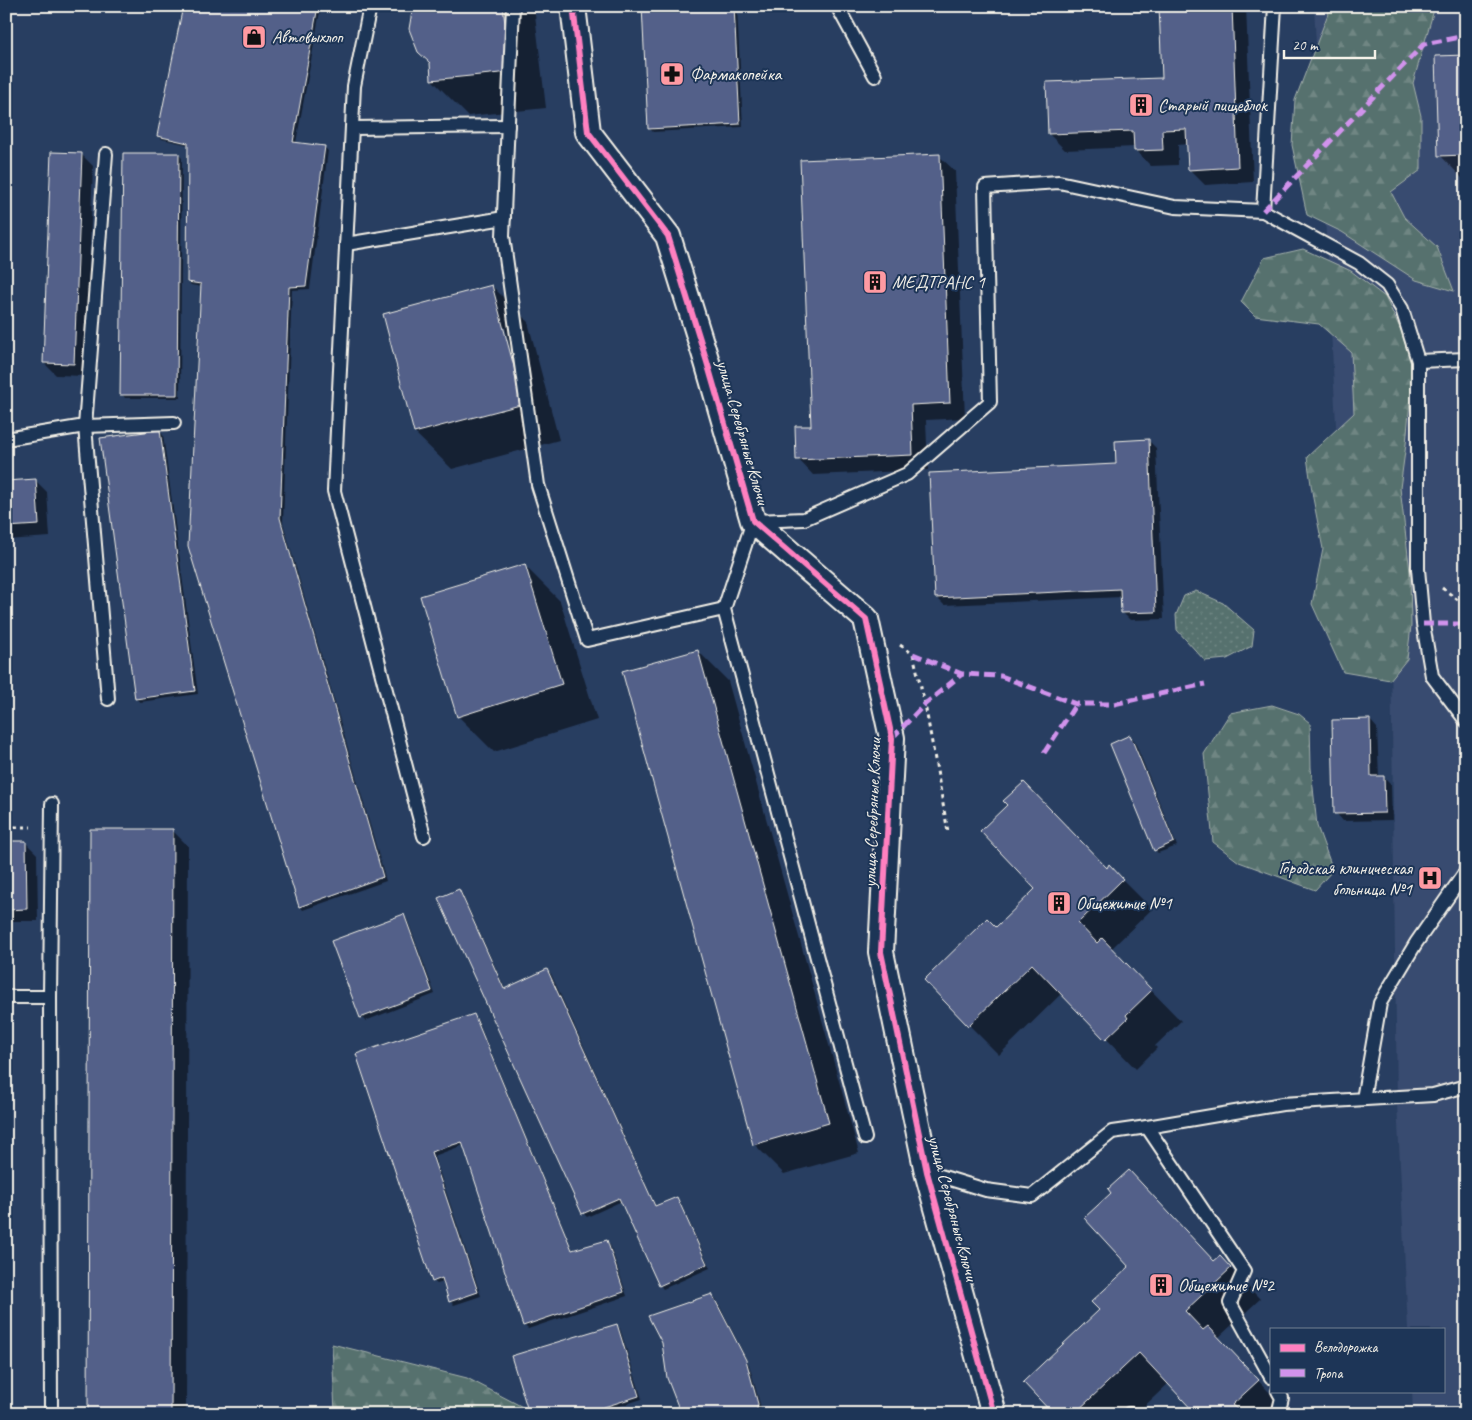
<svg xmlns="http://www.w3.org/2000/svg" width="1472" height="1420" font-family="Caveat,sans-serif">
  <defs>
    <pattern id="green-dots" width="8" height="8" patternUnits="userSpaceOnUse" patternTransform="scale(1.25)"><rect width="8" height="8" fill="#56716e"/><path d="M2 2h.1M6 6h.1" fill="none" stroke="#6f8683" stroke-width="1.8" stroke-linecap="round"/></pattern>
    <pattern id="forest-firs" width="22" height="20" patternUnits="userSpaceOnUse" patternTransform="scale(1.25)"><rect width="22" height="20" fill="#56716e"/><path d="M5 1l3.5 6h-7zM16 11l3.5 6h-7z" fill="#6f8683"/></pattern>
  </defs>
  <rect width="100%" height="100%" fill="#283e61"/>
  <filter id="ink" filterUnits="userSpaceOnUse"><feTurbulence type="fractalNoise" baseFrequency=".02" numOctaves="2"/><feDisplacementMap in="SourceGraphic" scale="10" xChannelSelector="R" yChannelSelector="G"/><feConvolveMatrix kernelMatrix="1 2 1 2 8 2 1 2 1" color-interpolation-filters="sRGB"/></filter>
  <g filter="url(#ink)">
    <polygon fill="#394b6f" points="1314,6 1466,6 1466,1414 1413,1414 1412,1391 1443,1391 1443,1329 1408,1329 1397,1103 1391,648 1348,653"/>
    <polygon fill="url(#green-dots)" stroke="#a5b1ab" points="1196,591 1223,603 1254,630 1252,646 1227,659 1205,661 1177,630 1176,615 1184,596"/>
    <g fill="url(#forest-firs)" stroke="#a5b1ab">
      <polygon points="1331,6 1435,6 1413,83 1421,116 1421,170 1391,192 1404,217 1437,247 1454,291 1416,280 1342,232 1307,215 1292,145 1295,100"/>
      <polygon points="1303,249 1351,271 1385,297 1414,357 1406,444 1400,488 1410,572 1411,626 1407,659 1390,680 1343,672 1312,604 1323,549 1313,498 1307,457 1354,413 1351,352 1319,324 1255,316 1241,302 1264,258"/>
      <polygon points="1272,705 1299,714 1310,723 1311,768 1317,826 1333,870 1315,890 1239,862 1213,842 1204,754 1230,713"/>
      <polygon points="332,1344 467,1378 536,1414 335,1414"/>
    </g>
    <g fill="#0007" fill-rule="evenodd">
      <polygon points="185,6 321,6 296,143 324,147 328,151 310,289 292,290 283,523 386,881 303,910 300,906 202,287 191,285 188,281 189,145 162,139 158,136"/>
      <polygon points="414,6 534,6 546,108 468,116 432,80 431,63"/>
      <polygon points="643,6 737,6 743,127 653,132 649,128"/>
      <polygon points="1160,6 1246,6 1253,182 1205,185 1189,169 1188,144 1178,145 1178,165 1151,166 1135,150 1135,147 1065,150 1049,134 1163,79"/>
      <polygon points="1466,56 1466,178 1462,178 1440,155"/>
      <polygon points="81,154 93,166 85,376 56,375 44,363"/>
      <polygon points="178,154 182,158 180,398 125,398 122,394"/>
      <polygon points="939,156 955,171 965,418 926,420 928,470 813,475 798,459"/>
      <path d="M492,286l36,36 31,118 -107,29 -37,-36zM502,327h3l21,83h-2z"/>
      <polygon points="160,432 163,435 198,694 140,702 136,699"/>
      <polygon points="1148,440 1156,448 1164,619 1130,620 1122,612 1122,597 944,605 936,597 1117,466"/>
      <polygon points="35,480 47,492 50,537 6,540 6,482"/>
      <polygon points="524,565 560,601 597,720 494,752 458,716"/>
      <polygon points="698,651 728,681 859,1153 784,1174 754,1144"/>
      <polygon points="1370,720 1377,728 1379,777 1383,777 1391,785 1392,820 1343,821 1336,813"/>
      <polygon points="1130,737 1134,740 1177,846 1158,853 1155,850"/>
      <polygon points="173,831 188,846 186,1414 89,1414"/>
      <polygon points="6,842 25,842 37,854 38,921 6,921"/>
      <polygon points="1109,866 1152,909 1111,949 1181,1021 1155,1046 1157,1048 1136,1069 1062,993 999,1055 969,1025 996,928"/>
      <polygon points="458,890 462,894 505,989 547,970 551,974 656,1207 676,1198 680,1202 710,1268 663,1289 660,1285 622,1201 587,1217 583,1213"/>
      <polygon points="403,916 407,919 435,994 365,1021 361,1017"/>
      <polygon points="473,1016 477,1019 573,1251 606,1242 610,1245 627,1296 528,1329 524,1325 464,1145 434,1156 481,1296 454,1305 451,1302 444,1282 437,1284 433,1281 358,1055"/>
      <polygon points="1129,1171 1215,1262 1220,1257 1260,1299 1218,1338 1287,1411 1284,1414 1197,1414 1169,1383 1136,1414 1054,1414 1100,1310 1131,1267 1113,1193"/>
      <polygon points="712,1295 716,1299 749,1365 761,1408 760,1414 682,1414"/>
      <polygon points="617,1325 620,1329 642,1399 595,1414 530,1414"/>
    </g>
    <g fill="#536189" stroke="#f4f1e8">
      <polygon points="183,6 318,6 293,142 325,146 306,286 289,287 280,518 383,877 299,907 188,546 201,284 187,282 188,143 157,136"/>
      <polygon points="413,6 503,6 510,72 431,80 430,63 418,52 409,29"/>
      <polygon points="642,6 734,6 740,124 648,129"/>
      <polygon points="1159,6 1232,6 1238,167 1188,170 1186,129 1162,130 1163,150 1134,151 1133,131 1048,134 1046,82 1162,78"/>
      <polygon points="1466,55 1466,155 1438,156 1435,56"/>
      <polygon points="51,152 82,153 74,364 43,363"/>
      <polygon points="123,153 179,153 177,395 120,395"/>
      <polygon points="940,154 950,403 911,405 913,455 796,460 795,426 811,426 800,160"/>
      <polygon points="492,285 524,404 414,433 383,314"/>
      <polygon points="160,430 195,691 135,699 100,438"/>
      <polygon points="1149,439 1156,612 1121,613 1120,589 935,598 929,473 1116,464 1115,441"/>
      <polygon points="36,479 39,525 6,527 6,481"/>
      <polygon points="525,564 562,684 457,717 420,596"/>
      <polygon points="698,650 829,1123 753,1145 622,671"/>
      <polygon points="1370,719 1371,776 1384,776 1385,813 1334,814 1332,720"/>
      <polygon points="1130,735 1174,842 1154,851 1110,744"/>
      <polygon points="1024,782 1107,868 1109,864 1123,879 1078,923 1097,943 1102,938 1152,990 1126,1015 1128,1018 1105,1040 1032,964 968,1026 924,980 987,918 996,927 1035,889 980,831 1007,805 1003,801"/>
      <polygon points="90,829 173,829 171,1414 88,1414"/>
      <polygon points="6,841 26,841 27,909 6,910"/>
      <polygon points="459,889 504,989 547,969 655,1206 677,1197 707,1264 659,1286 619,1198 582,1214 438,898"/>
      <polygon points="404,914 432,991 360,1018 331,941"/>
      <polygon points="474,1014 572,1250 607,1240 624,1292 523,1326 462,1142 431,1152 478,1292 449,1302 442,1278 432,1282 356,1054"/>
      <polygon points="1129,1170 1214,1261 1220,1256 1231,1268 1185,1311 1203,1330 1208,1326 1259,1380 1232,1405 1237,1409 1231,1414 1196,1414 1139,1353 1074,1414 1053,1414 1023,1382 1099,1310 1091,1302 1129,1267 1084,1218 1111,1193 1108,1189"/>
      <polygon points="712,1294 746,1360 758,1404 756,1414 681,1414 667,1378 662,1343 648,1316"/>
      <polygon points="617,1324 639,1396 582,1414 529,1414 511,1356"/>
    </g>
    <g fill="none" stroke-linecap="round" stroke-linejoin="round">
      <defs>
        <g id="service">
          <polyline points="370,6 354,86 334,491 424,836"/>
          <polyline points="513,6 503,236 538,485 587,640 724,609"/>
          <polyline points="837,6 875,76"/>
          <polyline points="353,128 508,126"/>
          <polyline points="106,154 85,426 108,699"/>
          <polyline points="1263,211 1275,6"/>
          <polyline points="346,244 504,218"/>
          <polyline points="1418,361 1466,359"/>
          <polyline points="6,439 85,426 174,423"/>
          <polyline points="6,997 50,997"/>
          <polyline points="1363,1099 1380,1003 1416,943 1466,871"/>
          <polyline points="1147,1127 1282,1104 1433,1095 1466,1086"/>
          <polyline points="865,1138 724,609 753,521 804,519 907,474 990,402 985,187 1059,182 1175,207 1263,211 1359,263 1387,285 1402,309 1418,361 1418,569 1423,624 1432,676 1466,721"/>
          <polyline points="927,1172 986,1190 1032,1196 1112,1132 1147,1127 1244,1271 1230,1303 1271,1377"/>
          <polyline points="51,1414 50,997 52,804"/>
          <polyline points="1129,1414 1130,1414"/>
          <polyline points="1278,1414 1282,1398 1278,1391"/>
        </g>
        <polyline id="minor" points="573,6 588,132 668,236 707,362 753,521 866,619 892,738 881,952 927,1172 994,1414"/>
      </defs>
      <use href="#service" stroke="#f4f1e8" stroke-width="16"/>
      <use href="#minor" stroke="#f4f1e8" stroke-width="28"/>
      <g stroke="#f4f1e8" stroke-width="3" stroke-dasharray="4 4" stroke-linecap="butt">
        <polyline points="1442,588 1466,606"/>
        <polyline points="900,645 913,654 925,704 948,832"/>
        <polyline points="6,827 31,827"/>
      </g>
      <use href="#service" stroke="#1d3557" stroke-width="12"/>
      <use href="#minor" stroke="#1d3557" stroke-width="24"/>
      <g stroke="#d193ec" stroke-width="5" stroke-dasharray="10 5" stroke-linecap="butt">
        <polyline points="1263,211 1424,44 1466,36"/>
        <polyline points="1423,624 1466,624"/>
        <polyline points="913,654 962,674 1001,676 1076,704 1114,704 1205,684"/>
        <polyline points="892,738 925,704 962,674"/>
        <polyline points="1044,753 1076,704"/>
      </g>
      <defs>
        <polyline id="cycleway" points="573,6 588,132 668,236 707,362 753,521 866,619 892,738 881,952 927,1172 994,1414"/>
      </defs>
      <use href="#cycleway" stroke="#1d3557" stroke-width="9"/>
      <use href="#cycleway" stroke="#ff80c0" stroke-width="6"/>
    </g>
  </g>
  <defs>
    <symbol id="shop-square" viewBox="-11 -11 22 22"><rect x="-9" y="-9" width="18" height="18" rx="4" fill="#ff9aa2" stroke="#1d3557"/><path d="M-5-2.5h2.3a2.7 3.5 0 0 1 5.4 0H5L5.5 6h-11ZM-1.5-2.5h3a1.5 2.3 0 0 0-3 0Z" fill="#111"/></symbol>
    <symbol id="pharmacy-square" viewBox="-11 -11 22 22"><rect x="-9" y="-9" width="18" height="18" rx="4" fill="#ff9aa2" stroke="#1d3557"/><path d="M-2-6h4v4h4v4h-4v4h-4v-4h-4v-4h4Z" fill="#111"/></symbol>
    <symbol id="building-square" viewBox="-11 -11 22 22"><rect x="-9" y="-9" width="18" height="18" rx="4" fill="#ff9aa2" stroke="#1d3557"/><path d="M-4-6H4V6H1V3H-1V6H-4ZM-2.5-4.3h1.7v1.8h-1.7ZM.8-4.3h1.7v1.8H.8ZM-2.5-1h1.7V.8h-1.7ZM.8-1h1.7V.8H.8Z" fill="#111"/></symbol>
    <symbol id="hospital-square" viewBox="-11 -11 22 22"><rect x="-9" y="-9" width="18" height="18" rx="4" fill="#ff9aa2" stroke="#1d3557"/><path d="M-5-5h3v3.5h4V-5h3V5h-3V1.5h-4V5h-3Z" fill="#111"/></symbol>
  </defs>
  <g fill-rule="evenodd">
    <use href="#shop-square" x="240" y="23" width="28" height="28"/>
    <use href="#pharmacy-square" x="658" y="60" width="28" height="28"/>
    <use href="#building-square" x="1127" y="91" width="28" height="28"/>
    <use href="#building-square" x="861" y="268" width="28" height="28"/>
    <use href="#hospital-square" x="1416" y="864" width="28" height="28"/>
    <use href="#building-square" x="1045" y="889" width="28" height="28"/>
    <use href="#building-square" x="1147" y="1271" width="28" height="28"/>
  </g>
  <g text-anchor="middle" dominant-baseline="central" stroke-width="4" stroke-linejoin="round" paint-order="stroke">
    <g font-size="18" fill="#f4f1e8" stroke="#1d3557" text-anchor="start">
      <text x="272" y="37">Автовыхлоп</text>
      <text x="690" y="74">Фармакопейка</text>
      <text x="1158" y="105">Старый пищеблок</text>
      <text x="892" y="282">МЕДТРАНС 1</text>
      <text x="1412" y="868" text-anchor="end">Городская клиническая<tspan x="1412" dy="21">больница №1</tspan></text>
      <text x="1076" y="903">Общежитие №1</text>
      <text x="1178" y="1285">Общежитие №2</text>
    </g>
    <g font-size="18" fill="#f4f1e8" stroke="#1d3557">
      <text transform="translate(743 432) rotate(74)">улица Серебряные Ключи</text>
      <text transform="translate(872 813) rotate(-88)">улица Серебряные Ключи</text>
      <text transform="translate(953 1208) rotate(75)">улица Серебряные Ключи</text>
    </g>
  </g>
  <rect width="1472" height="1420" fill="none" stroke="#1d3557" stroke-width="25"/>
  <rect x="12" y="12" width="1447" height="1395" fill="none" stroke="#f4f1e8" stroke-width="2" filter="url(#ink)"/>
  <rect x="1270" y="1328" width="175" height="65" fill="#1d3557" stroke="#738091"/>
  <rect x="1280" y="1344" width="25" height="8" fill="#ff80c0" stroke="#738091"/>
  <text x="1314" y="1352" font-size="15" fill="#f4f1e8">Велодорожка</text>
  <rect x="1280" y="1369" width="25" height="8" fill="#d193ec" stroke="#738091"/>
  <text x="1314" y="1378" font-size="15" fill="#f4f1e8">Тропа</text>
  <path d="M1284 50v8h91v-8" fill="none" stroke="#f4f1e8" stroke-width="2.5"/>
  <text x="1292" y="50" font-size="15" fill="#f4f1e8" stroke="#1d3557" stroke-width="4" paint-order="stroke">20 m</text>
</svg>
